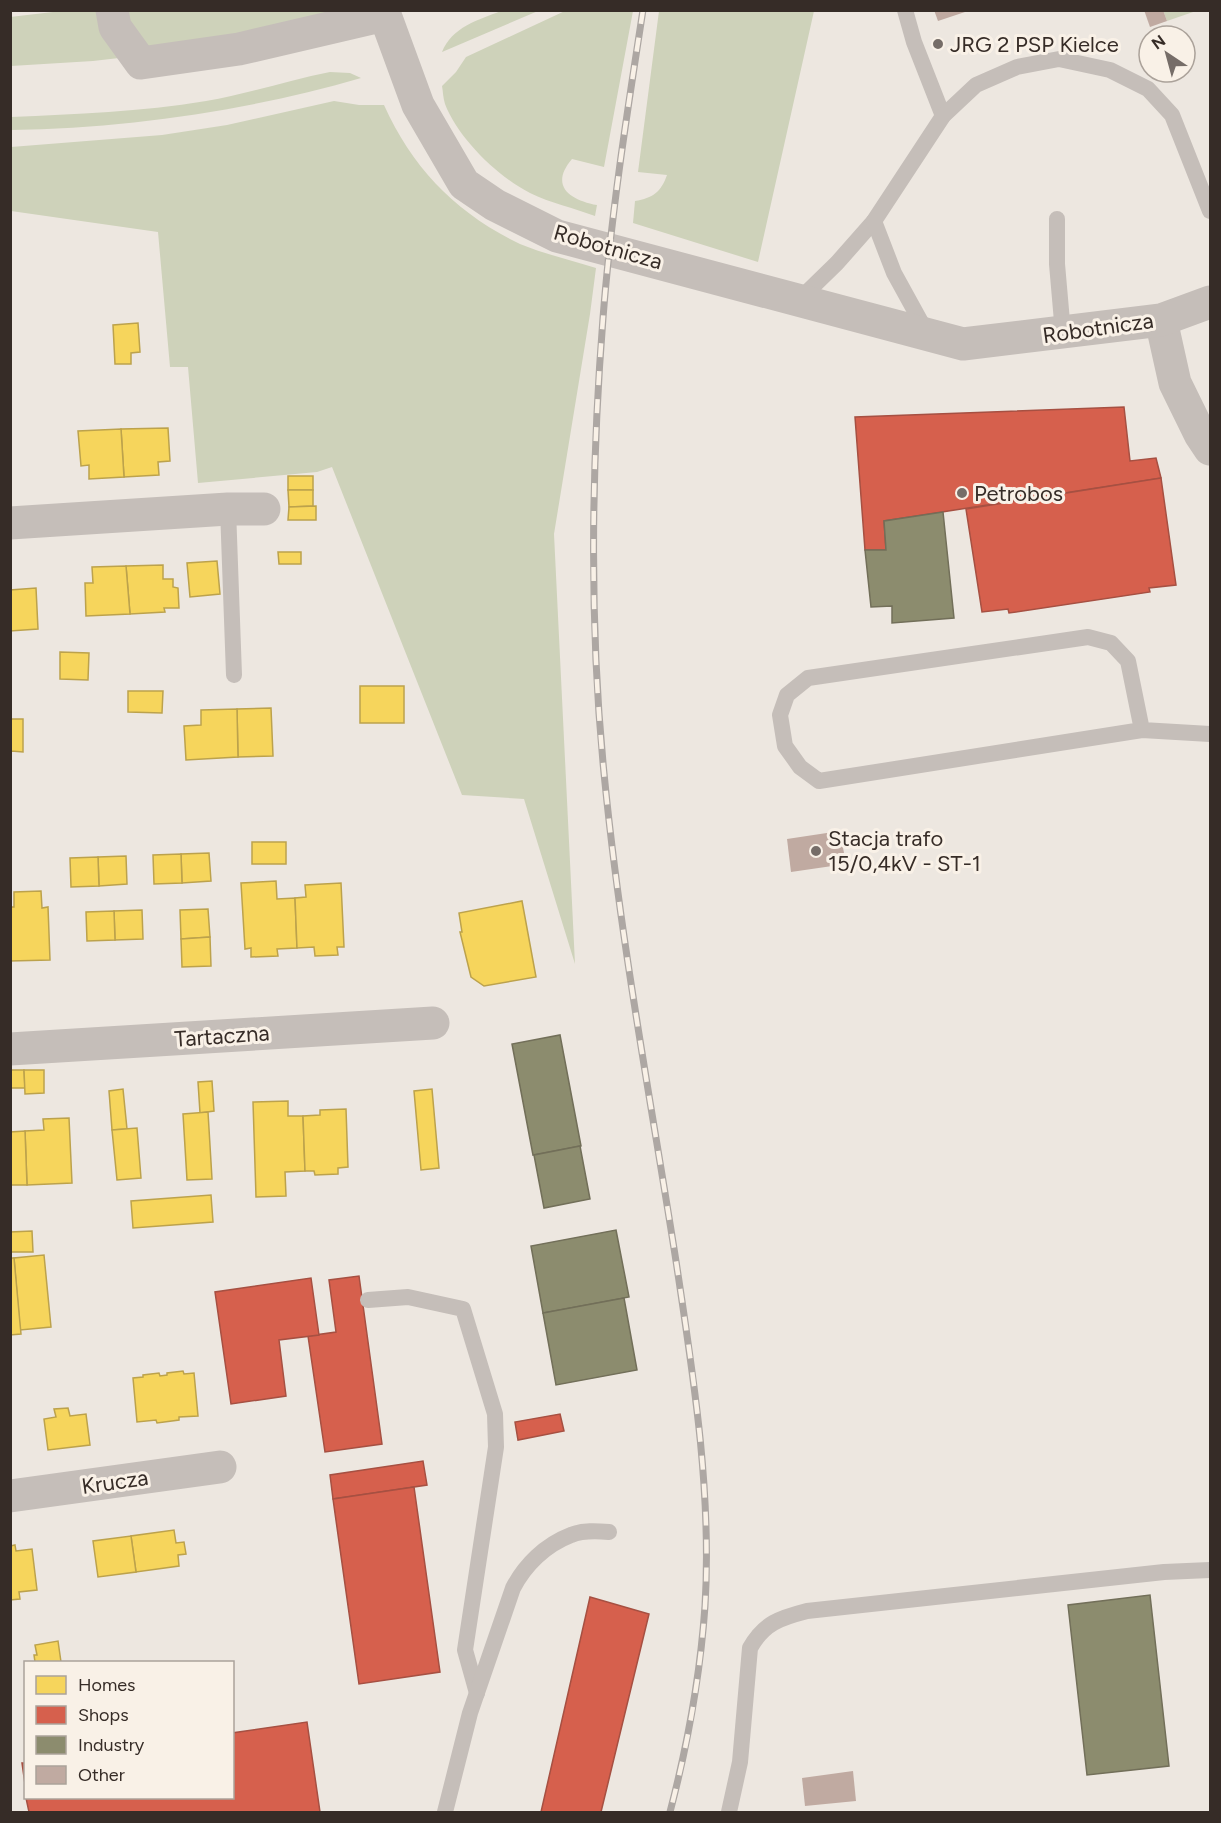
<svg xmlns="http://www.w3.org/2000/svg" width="1221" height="1823" font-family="Figtree,sans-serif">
  <rect width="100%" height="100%" fill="#ede7e0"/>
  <g fill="#ced2ba">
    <polygon points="70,10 346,11 180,51 93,61 11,66 10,17"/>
    <path d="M567,10l66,1 -29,156 -32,-8c-23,27 -2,41 25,46l-2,11c-21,-8 -45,-13 -65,-23 -32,-16 -72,-55 -85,-89 -2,-6 -2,-13 -3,-18l14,-14 10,-15z"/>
    <polygon points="1163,10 1196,11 1167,21"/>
    <path d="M501,11h37l-96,41c10,-25 36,-32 59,-41z"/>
    <path d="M659,11h155l-56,251 -125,-39 2,-22c18,-3 26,-9 32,-26l-29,-3z"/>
    <path d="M330,72l20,1 11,5c-114,33 -232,50 -350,52v-13c65,-3 130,-5 195,-16 42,-7 83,-21 124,-29z"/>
    <path d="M334,101l25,4h25c29,64 72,108 136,139 24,10 51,16 76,24l-6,46 -36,220 21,430 -51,-165 -62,-4 -130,-328 -15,5 -119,11 -10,-116h-18l-12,-135 -147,-21v-64l151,-12 65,-10z"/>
  </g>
  <g fill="#f6d55c" stroke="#bca24c" stroke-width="1.5">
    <polygon points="138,323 140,352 131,353 131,364 115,364 113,325"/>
    <polygon points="168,428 170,461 158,462 159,475 124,477 121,429"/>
    <polygon points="121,429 124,477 89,479 89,465 81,466 78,431"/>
    <rect x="288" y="476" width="25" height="14"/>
    <polygon points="288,490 313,490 313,506 289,507"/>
    <polygon points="316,506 316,520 288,520 289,507"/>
    <polygon points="278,552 301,552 301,564 279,564"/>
    <polygon points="217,561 220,594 190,597 187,563"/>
    <polygon points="163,565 163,579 173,579 173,587 178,588 179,608 164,608 165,612 130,614 126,566"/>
    <polygon points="126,566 130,614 86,616 85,583 93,583 92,567"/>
    <polygon points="36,588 38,629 10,631 10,590"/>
    <polygon points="60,652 89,653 88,680 60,679"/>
    <rect x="360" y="686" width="44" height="37"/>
    <polygon points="128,691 163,691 162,713 128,712"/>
    <polygon points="271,708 273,756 238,757 237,709"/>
    <polygon points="237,709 238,757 186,760 184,726 201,725 201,710"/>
    <polygon points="10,719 23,719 23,752 11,751 11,769"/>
    <rect x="252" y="842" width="34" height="22"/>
    <polygon points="209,853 211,881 182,883 181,854"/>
    <polygon points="181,854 182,883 154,884 153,855"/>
    <polygon points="126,856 127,884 99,886 98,857"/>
    <polygon points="98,857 99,886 71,887 70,858"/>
    <polygon points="276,881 277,899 295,898 297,948 277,949 278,956 251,957 251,948 245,949 241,883"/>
    <polygon points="341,883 344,947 337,947 338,955 315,956 314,947 297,948 295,898 306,897 305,885"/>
    <polygon points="41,891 42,908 48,907 50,960 10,961 10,907 14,907 14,892"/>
    <polygon points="522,901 536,977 484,986 471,977 460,932 462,932 459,913"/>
    <polygon points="208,909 210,937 181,939 180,910"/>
    <polygon points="142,910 143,939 115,940 114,911"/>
    <polygon points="114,911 115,940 87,941 86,912"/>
    <polygon points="210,937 211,966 182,967 181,939"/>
    <polygon points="11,1070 24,1070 25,1088 11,1088"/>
    <polygon points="24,1070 44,1070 44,1093 25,1094"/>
    <polygon points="212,1081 214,1111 200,1113 198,1082"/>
    <polygon points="123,1089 127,1129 112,1130 109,1091"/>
    <polygon points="432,1089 439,1168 421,1170 414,1091"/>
    <polygon points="288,1101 288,1116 303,1116 305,1171 285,1172 286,1196 256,1197 253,1102"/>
    <polygon points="346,1109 348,1167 338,1168 338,1174 315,1175 314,1171 305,1171 303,1116 320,1115 320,1110"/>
    <polygon points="208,1112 212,1179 187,1180 183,1114"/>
    <polygon points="69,1118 72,1183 27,1185 25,1131 44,1130 43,1119"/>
    <polygon points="137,1128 141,1178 117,1180 112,1130"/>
    <polygon points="25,1131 27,1185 10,1185 10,1132"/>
    <polygon points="211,1195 213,1222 133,1228 131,1201"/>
    <polygon points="32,1231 33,1252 10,1252 10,1232"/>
    <polygon points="44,1255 51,1327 20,1330 14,1258"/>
    <polygon points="10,1258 14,1258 21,1334 10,1335"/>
    <polygon points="183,1371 184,1374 194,1373 198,1416 179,1417 179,1420 157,1423 156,1420 137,1422 133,1378 143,1377 143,1375 159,1373 160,1376 167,1375 167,1373"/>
    <polygon points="68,1408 70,1416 86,1414 90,1445 48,1450 44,1419 56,1417 54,1409"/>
    <polygon points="174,1530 176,1543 184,1542 186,1554 178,1555 179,1566 136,1572 131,1536"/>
    <polygon points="131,1536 136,1572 98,1577 93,1541"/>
    <polygon points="15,1545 16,1551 32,1549 37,1590 19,1592 20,1599 10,1600 10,1546"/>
    <polygon points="58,1641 61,1662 35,1662 34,1655 37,1655 35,1645"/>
  </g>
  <g fill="#d6604d" stroke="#a65042" stroke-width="1.5">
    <polygon points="1124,407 1130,461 1156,458 1161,478 884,521 886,550 865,550 855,417"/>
    <polygon points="1161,478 1176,585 1149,588 1150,592 1009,613 1008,609 982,612 966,509"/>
    <polygon points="359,1276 382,1444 325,1452 308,1336 336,1332 329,1280"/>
    <polygon points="311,1278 319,1335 279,1340 286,1396 231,1404 215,1292"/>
    <polygon points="560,1414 564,1431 518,1440 515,1422"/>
    <polygon points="423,1461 427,1485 333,1499 330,1475"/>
    <polygon points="414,1487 440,1672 359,1684 333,1499"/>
    <polygon points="590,1597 649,1614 601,1812 541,1812"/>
    <polygon points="307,1722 320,1812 29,1812 26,1798 232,1798 232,1733"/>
    <polygon points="22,1763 26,1763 26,1791"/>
  </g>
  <g fill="#8c8c6e" stroke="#726f59" stroke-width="1.5">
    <polygon points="943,512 954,618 892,623 892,606 871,607 865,550 886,550 884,521"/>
    <polygon points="560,1035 581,1146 533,1155 512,1044"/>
    <polygon points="580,1146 590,1199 544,1208 534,1155"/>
    <polygon points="616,1230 629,1297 543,1313 531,1246"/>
    <polygon points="624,1298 637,1370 556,1385 543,1313"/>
    <polygon points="1150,1595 1169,1766 1087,1775 1068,1605"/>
  </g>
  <g fill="#c0aaa1">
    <polygon points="934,10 968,10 968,11 938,21"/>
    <polygon points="1144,10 1163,10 1167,21 1150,27"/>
    <polygon points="840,831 846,864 791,872 787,839"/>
    <polygon points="853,1771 856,1801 805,1806 802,1778"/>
  </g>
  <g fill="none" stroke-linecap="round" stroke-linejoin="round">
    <g stroke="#c5beb9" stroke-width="16">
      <polyline points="905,10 914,42 943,116"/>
      <polyline points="1057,219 1057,264 1063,333"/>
      <polyline points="800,299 837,263 874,221"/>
      <polyline points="927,333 894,273 874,221 943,116 976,85 1017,67 1059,59 1110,70 1148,89 1172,115 1210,211"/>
      <polyline points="228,509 234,675"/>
      <polyline points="1142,730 1128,661 1111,643 1088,637 808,678 787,695 780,715 785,746 800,767 819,781 1142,730 1210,734"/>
      <polyline points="368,1300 408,1297 463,1309 495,1414 496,1447 465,1650 477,1693"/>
      <path d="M445,1812l25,-99 43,-125c12,-23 32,-43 58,-53 12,-5 26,-4 38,-3"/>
      <path d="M729,1812l11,-50 10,-114c14,-25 30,-30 57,-37l357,-39 46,-2"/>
    </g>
    <g stroke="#c5beb9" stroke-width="33">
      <polyline points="1161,320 1175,383 1200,434 1210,449"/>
      <polyline points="10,523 228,509 264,509"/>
      <polyline points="10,1049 433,1023"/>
      <polyline points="10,1496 220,1467"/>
    </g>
    <polyline stroke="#c5beb9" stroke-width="33" points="112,10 115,27 141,63 239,49 385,15 418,105 464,184 495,205 557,236 963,344 1161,320 1210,302"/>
    <defs>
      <path id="rail" d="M643,10c-16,103 -32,205 -40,308 -12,154 -14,311 2,465 16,160 46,319 71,478 17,113 36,230 29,345 -5,72 -17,137 -35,206"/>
    </defs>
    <use href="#rail" stroke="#ada7a3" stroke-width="7"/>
    <use href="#rail" stroke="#f9f1e7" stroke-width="4.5" stroke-dasharray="14" stroke-linecap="butt"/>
  </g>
  <g fill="#766d68" stroke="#f9f1e7" stroke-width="2">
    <circle cx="938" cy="44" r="6"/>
    <circle cx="962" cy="493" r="6"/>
    <circle cx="816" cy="851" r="6"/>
  </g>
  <g text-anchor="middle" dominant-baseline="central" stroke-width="6" stroke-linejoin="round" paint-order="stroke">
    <g font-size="22" fill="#362c27" stroke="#f9f1e7" text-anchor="start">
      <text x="950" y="44">JRG 2 PSP Kielce</text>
      <text x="974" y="493">Petrobos</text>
      <text x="828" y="838">Stacja trafo<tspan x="828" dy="25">15/0,4kV - ST-1</tspan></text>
    </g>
    <g font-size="22" fill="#362c27" stroke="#f9f1e7">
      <text transform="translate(608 247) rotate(16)">Robotnicza</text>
      <text transform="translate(1098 328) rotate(-8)">Robotnicza</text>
      <text transform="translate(222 1036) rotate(-4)">Tartaczna</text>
      <text transform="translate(115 1482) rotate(-8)">Krucza</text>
    </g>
  </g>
  <rect width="1221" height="1823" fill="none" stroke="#362c27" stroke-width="24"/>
  <rect x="24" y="1661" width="210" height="138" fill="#f9f1e7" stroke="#aba29a" stroke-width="1.5"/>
  <rect x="36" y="1676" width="30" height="18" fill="#f6d55c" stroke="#aba29a" stroke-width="1.5"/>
  <text x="78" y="1691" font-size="18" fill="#362c27">Homes</text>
  <rect x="36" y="1706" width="30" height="18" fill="#d6604d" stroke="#aba29a" stroke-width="1.5"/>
  <text x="78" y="1721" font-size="18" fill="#362c27">Shops</text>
  <rect x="36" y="1736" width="30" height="18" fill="#8c8c6e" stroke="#aba29a" stroke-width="1.5"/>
  <text x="78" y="1751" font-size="18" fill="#362c27">Industry</text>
  <rect x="36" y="1766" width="30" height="18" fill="#c0aaa1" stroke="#aba29a" stroke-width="1.5"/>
  <text x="78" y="1781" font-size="18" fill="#362c27">Other</text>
  <g transform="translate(1167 54) rotate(324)"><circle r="28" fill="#f9f1e7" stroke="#aba29a" stroke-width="1.5"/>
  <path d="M0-4.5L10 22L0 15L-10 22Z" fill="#766d68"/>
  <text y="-9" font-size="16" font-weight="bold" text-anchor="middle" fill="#362c27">N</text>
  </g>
</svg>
